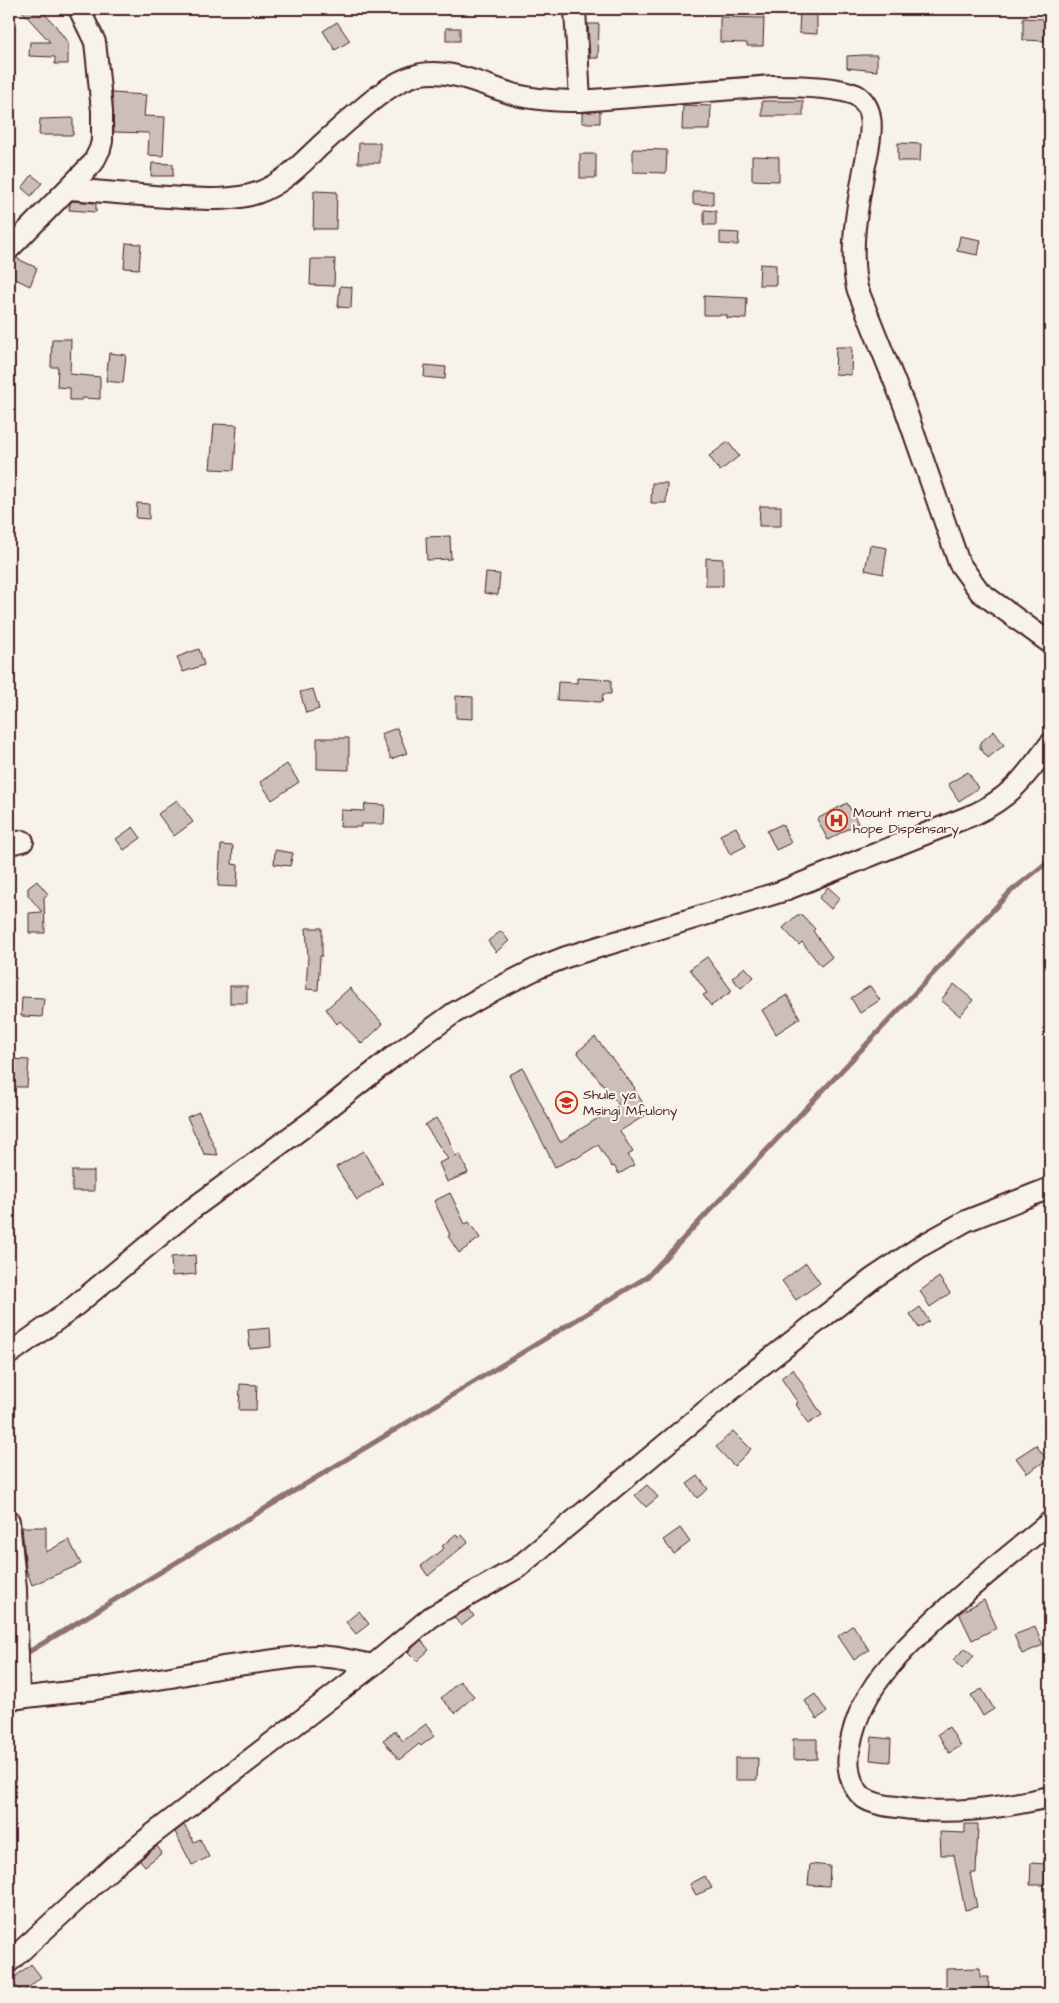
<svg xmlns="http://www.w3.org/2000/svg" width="1059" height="2003" font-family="'Architects Daughter',sans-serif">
  <rect width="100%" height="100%" fill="#f7f3e8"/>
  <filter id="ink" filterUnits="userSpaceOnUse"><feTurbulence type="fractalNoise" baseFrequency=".02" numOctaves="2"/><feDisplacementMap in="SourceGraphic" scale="10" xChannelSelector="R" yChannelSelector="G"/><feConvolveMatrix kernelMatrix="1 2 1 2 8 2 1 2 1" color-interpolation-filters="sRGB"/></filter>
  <g filter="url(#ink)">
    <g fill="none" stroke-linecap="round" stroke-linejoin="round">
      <polyline stroke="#8e7275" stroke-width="5" points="22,1656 647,1277 1010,892 1050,860"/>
    </g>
    <g fill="#ccbfb9" stroke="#4a1f2b">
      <polygon points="20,9 40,9 55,25 68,43 68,64 55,64 55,57 29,56 30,42 50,42"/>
      <polygon points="800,9 817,9 817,34 799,33"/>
      <polygon points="720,17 764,18 763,46 747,46 747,43 720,42"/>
      <polygon points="1023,18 1044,19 1044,41 1023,40"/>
      <polygon points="337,22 350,41 335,50 323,31"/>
      <polygon points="588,24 599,24 598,58 590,58"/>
      <rect x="446" y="28" width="14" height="13"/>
      <polygon points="864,55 877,55 877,71 847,68 847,56"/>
      <polygon points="112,93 146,95 144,116 165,117 163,156 148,155 149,133 114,132"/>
      <rect x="762" y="101" width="41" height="15"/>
      <polygon points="683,105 711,106 710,130 682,130"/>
      <polygon points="600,111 600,123 582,123 582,113"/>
      <polygon points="73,118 73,135 39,135 40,119"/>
      <polygon points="359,143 380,143 380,163 358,163"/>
      <polygon points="898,143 921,144 920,161 898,161"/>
      <polygon points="633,149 667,150 666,173 633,172"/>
      <rect x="580" y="154" width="16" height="24"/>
      <polygon points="752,156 779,157 779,181 752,180"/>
      <polygon points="152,163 173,164 173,176 151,176"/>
      <polygon points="32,175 42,183 31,196 22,188"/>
      <polygon points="314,191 337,192 336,229 313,229"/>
      <polygon points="693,191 713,191 713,205 693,204"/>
      <polygon points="72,201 96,203 96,212 69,210 70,204"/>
      <polygon points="704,210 716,211 716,225 704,225"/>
      <polygon points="720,232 739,233 738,245 720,244"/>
      <polygon points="960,236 981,240 978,255 957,251"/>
      <polygon points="126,243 141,244 139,269 124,268"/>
      <polygon points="16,258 37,268 30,286 9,276 9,261"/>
      <polygon points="311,259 335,259 334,286 310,285"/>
      <polygon points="760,264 776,265 776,285 759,285"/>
      <polygon points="340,286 352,287 351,308 338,307"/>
      <polygon points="704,296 747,298 746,319 727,318 727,315 704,315"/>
      <polygon points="52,339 71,339 70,374 100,377 100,399 82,398 82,400 70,400 70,388 57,387 58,367 51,367"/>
      <polygon points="836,347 852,347 851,375 835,374"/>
      <polygon points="109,353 126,355 123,383 106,381"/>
      <polygon points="425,365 446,367 445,379 424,377"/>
      <polygon points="214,424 237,425 234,470 210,469"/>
      <polygon points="728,442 739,456 720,471 709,456"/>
      <polygon points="652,483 667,483 666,503 651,503"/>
      <polygon points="137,503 149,504 149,519 136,518"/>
      <polygon points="760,506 781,506 781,526 759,526"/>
      <polygon points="450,536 451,559 427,560 426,537"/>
      <polygon points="870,545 887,548 883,574 865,570"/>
      <polygon points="706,558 723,559 723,586 706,586"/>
      <polygon points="486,573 500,574 498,595 484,593"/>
      <polygon points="199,649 204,665 183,672 177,657"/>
      <polygon points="577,678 611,680 611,694 603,694 602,702 557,700 558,682 577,683"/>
      <polygon points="313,689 319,709 306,713 300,692"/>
      <polygon points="456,696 473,697 473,719 456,718"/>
      <polygon points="397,728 407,753 391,759 381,734"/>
      <polygon points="994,731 1004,745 988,758 980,748 980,743"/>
      <polygon points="317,738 349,738 349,770 317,769"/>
      <polygon points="287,764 299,782 272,800 260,782"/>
      <polygon points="968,772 978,788 959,801 948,784"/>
      <polygon points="177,800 193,822 174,836 158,814"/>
      <polygon points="847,803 858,823 828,840 817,819"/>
      <polygon points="365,804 385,805 384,824 361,824 361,827 340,827 341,810 364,811"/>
      <polygon points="782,824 791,843 776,850 767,831"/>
      <polygon points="133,827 141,838 124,850 116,839"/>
      <polygon points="736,827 746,846 730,854 720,835"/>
      <polygon points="221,845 233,846 232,864 238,865 237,887 218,886"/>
      <polygon points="275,850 293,853 290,866 274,864"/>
      <polygon points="37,881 48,894 44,897 45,933 29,933 29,913 42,912 28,895 28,888"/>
      <polygon points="828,887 840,898 831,909 819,898"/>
      <polygon points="797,915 802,915 815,929 813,931 832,957 821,966 802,942 799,945 783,928"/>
      <polygon points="306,928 322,928 322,956 320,956 318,990 306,989 308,956"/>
      <polygon points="501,931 509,941 496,952 488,941"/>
      <polygon points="707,957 732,991 711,1006 703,995 707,993 690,969"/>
      <polygon points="745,967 754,977 741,988 732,978"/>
      <polygon points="954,984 973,1000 960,1016 941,1000"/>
      <rect x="230" y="986" width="17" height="17"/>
      <polygon points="870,986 880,1000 860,1013 851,998"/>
      <polygon points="350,988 383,1024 362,1044 340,1021 337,1024 326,1009"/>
      <polygon points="787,995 800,1018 776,1034 762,1010"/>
      <polygon points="22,997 44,998 42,1017 21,1016"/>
      <polygon points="595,1037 635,1088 634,1089 649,1113 620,1131 633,1152 628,1155 634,1165 619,1174 614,1166 612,1167 598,1145 575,1159 574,1158 555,1167 509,1075 523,1068 560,1142 619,1105 577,1052"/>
      <polygon points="11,1059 29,1060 27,1087 9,1087"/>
      <polygon points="199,1112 218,1155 204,1154 187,1117"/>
      <polygon points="436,1118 448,1137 455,1156 460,1154 468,1173 447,1182 439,1163 448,1159 425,1125"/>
      <polygon points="363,1151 383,1184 357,1200 336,1167"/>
      <rect x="72" y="1171" width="22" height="20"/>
      <polygon points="450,1193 465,1224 469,1222 480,1238 459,1253 448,1236 450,1235 434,1201"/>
      <polygon points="195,1255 196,1274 172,1276 171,1257"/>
      <polygon points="806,1263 820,1283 796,1300 782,1281"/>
      <polygon points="939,1277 950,1293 930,1307 920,1291"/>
      <polygon points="920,1307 929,1321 919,1328 910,1314"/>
      <polygon points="270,1328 271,1347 250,1349 248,1330"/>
      <polygon points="793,1369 822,1415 808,1424 796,1404 798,1403 781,1378"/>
      <polygon points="240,1384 257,1385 256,1410 239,1410"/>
      <polygon points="733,1431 751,1449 734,1466 716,1447"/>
      <polygon points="1036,1445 1047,1460 1027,1473 1016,1458"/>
      <polygon points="698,1476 708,1489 697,1498 687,1484"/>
      <polygon points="647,1485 658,1497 646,1507 635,1495"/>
      <polygon points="22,1527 46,1527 46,1552 69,1540 81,1564 32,1585 26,1569"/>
      <polygon points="680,1528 690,1542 674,1554 663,1540"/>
      <polygon points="456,1534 459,1537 462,1535 468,1542 428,1576 421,1566 444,1548 442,1546"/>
      <polygon points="984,1600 997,1628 972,1640 959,1613"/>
      <polygon points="469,1609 474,1616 461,1626 454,1617"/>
      <polygon points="359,1611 369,1624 356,1634 346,1622"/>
      <polygon points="853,1625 869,1650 854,1660 838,1636"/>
      <polygon points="1035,1627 1043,1645 1022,1654 1014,1635"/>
      <polygon points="421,1640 429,1650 417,1661 408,1652"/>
      <polygon points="965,1648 974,1656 962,1669 953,1660"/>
      <polygon points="460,1681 474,1696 455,1713 441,1698"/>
      <polygon points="982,1689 994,1709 983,1716 971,1695"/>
      <polygon points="815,1694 827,1712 817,1719 805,1701"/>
      <polygon points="426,1724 434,1736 421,1746 419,1744 399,1760 383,1740 395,1731 403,1741"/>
      <polygon points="949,1727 961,1746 949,1753 938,1734"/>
      <polygon points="872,1737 891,1739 890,1762 870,1760"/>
      <polygon points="793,1739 817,1739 817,1759 793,1760"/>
      <polygon points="735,1758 758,1758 757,1780 735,1780"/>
      <polygon points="965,1824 978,1824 976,1873 970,1873 977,1907 965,1910 954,1855 941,1855 940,1832 965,1833"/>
      <polygon points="184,1825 194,1842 200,1839 209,1857 192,1865 175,1832"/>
      <polygon points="157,1846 162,1853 145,1866 140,1860"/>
      <polygon points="1031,1863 1046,1864 1045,1885 1030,1885"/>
      <polygon points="810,1864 830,1866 829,1886 808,1885"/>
      <polygon points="705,1876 712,1888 696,1895 690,1884"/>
      <polygon points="31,1964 41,1977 22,1993 11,1980"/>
      <polygon points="980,1968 980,1977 989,1977 988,1994 946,1994 946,1969"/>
    </g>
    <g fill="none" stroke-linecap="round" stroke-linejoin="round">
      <defs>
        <g id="minor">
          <polyline points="575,9 580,101"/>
          <path d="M69,189c38,3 75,7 113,9 24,1 51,3 75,-5 26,-9 44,-29 63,-47 16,-15 32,-29 49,-43 15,-12 32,-25 52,-29 33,-5 64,12 95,21 21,5 42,6 64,6l192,-15c22,0 64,0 84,9 7,4 13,13 14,22 3,14 -3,38 -6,53 -7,39 -15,79 -7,118l47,117 55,158 21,29 70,51"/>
          <polyline points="9,249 93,163 100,149 102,141 102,111 97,60 95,42 79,9"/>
          <polyline points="9,844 23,841"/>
          <path d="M9,1354l60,-43 123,-102 120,-88 82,-65 60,-43 40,-23 44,-22 28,-11 214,-65 195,-78c38,-18 50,-38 75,-70"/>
          <polyline points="9,1521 16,1589 19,1698"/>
          <path d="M1050,1522c-54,45 -111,88 -158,141 -20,23 -37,52 -42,83 -4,18 -1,40 14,52 9,6 22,8 33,9 51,9 102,1 153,-10"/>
          <polyline points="9,1699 96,1689 171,1677 223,1667 297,1657 318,1656 338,1658 373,1665"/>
          <polyline points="9,1962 114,1866 153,1834 373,1665 431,1617 517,1568 743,1380 872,1279 923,1245 966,1221 1050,1188"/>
        </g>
      </defs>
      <use href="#minor" stroke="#4a1f2b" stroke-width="24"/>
      <use href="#minor" stroke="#f7f3e8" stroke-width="20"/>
    </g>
  </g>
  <defs>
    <symbol id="hospital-ring" viewBox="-11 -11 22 22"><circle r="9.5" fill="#f7f3e8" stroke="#c8321e" stroke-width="1.5"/><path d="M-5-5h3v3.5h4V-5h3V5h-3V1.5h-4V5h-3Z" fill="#c8321e"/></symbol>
    <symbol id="school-ring" viewBox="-11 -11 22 22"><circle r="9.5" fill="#f7f3e8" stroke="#c8321e" stroke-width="1.5"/><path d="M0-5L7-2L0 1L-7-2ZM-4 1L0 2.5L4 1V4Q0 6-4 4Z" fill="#c8321e"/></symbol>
  </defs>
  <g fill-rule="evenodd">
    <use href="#hospital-ring" x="824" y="808" width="25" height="25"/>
    <use href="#school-ring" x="554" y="1090" width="25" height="25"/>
  </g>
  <g text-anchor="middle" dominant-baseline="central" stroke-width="4.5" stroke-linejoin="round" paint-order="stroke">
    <g font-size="14" fill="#4a1f2b" stroke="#f7f3e8" text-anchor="start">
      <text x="853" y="813">Mount meru<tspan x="853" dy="16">hope Dispensary</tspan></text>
      <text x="583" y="1095">Shule ya<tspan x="583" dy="16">Msingi Mfulony</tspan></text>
    </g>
  </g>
  <rect width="1059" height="2003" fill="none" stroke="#f7f3e8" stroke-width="30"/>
  <rect x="15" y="15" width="1029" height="1973" fill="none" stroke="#4a1f2b" stroke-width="2" filter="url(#ink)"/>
</svg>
